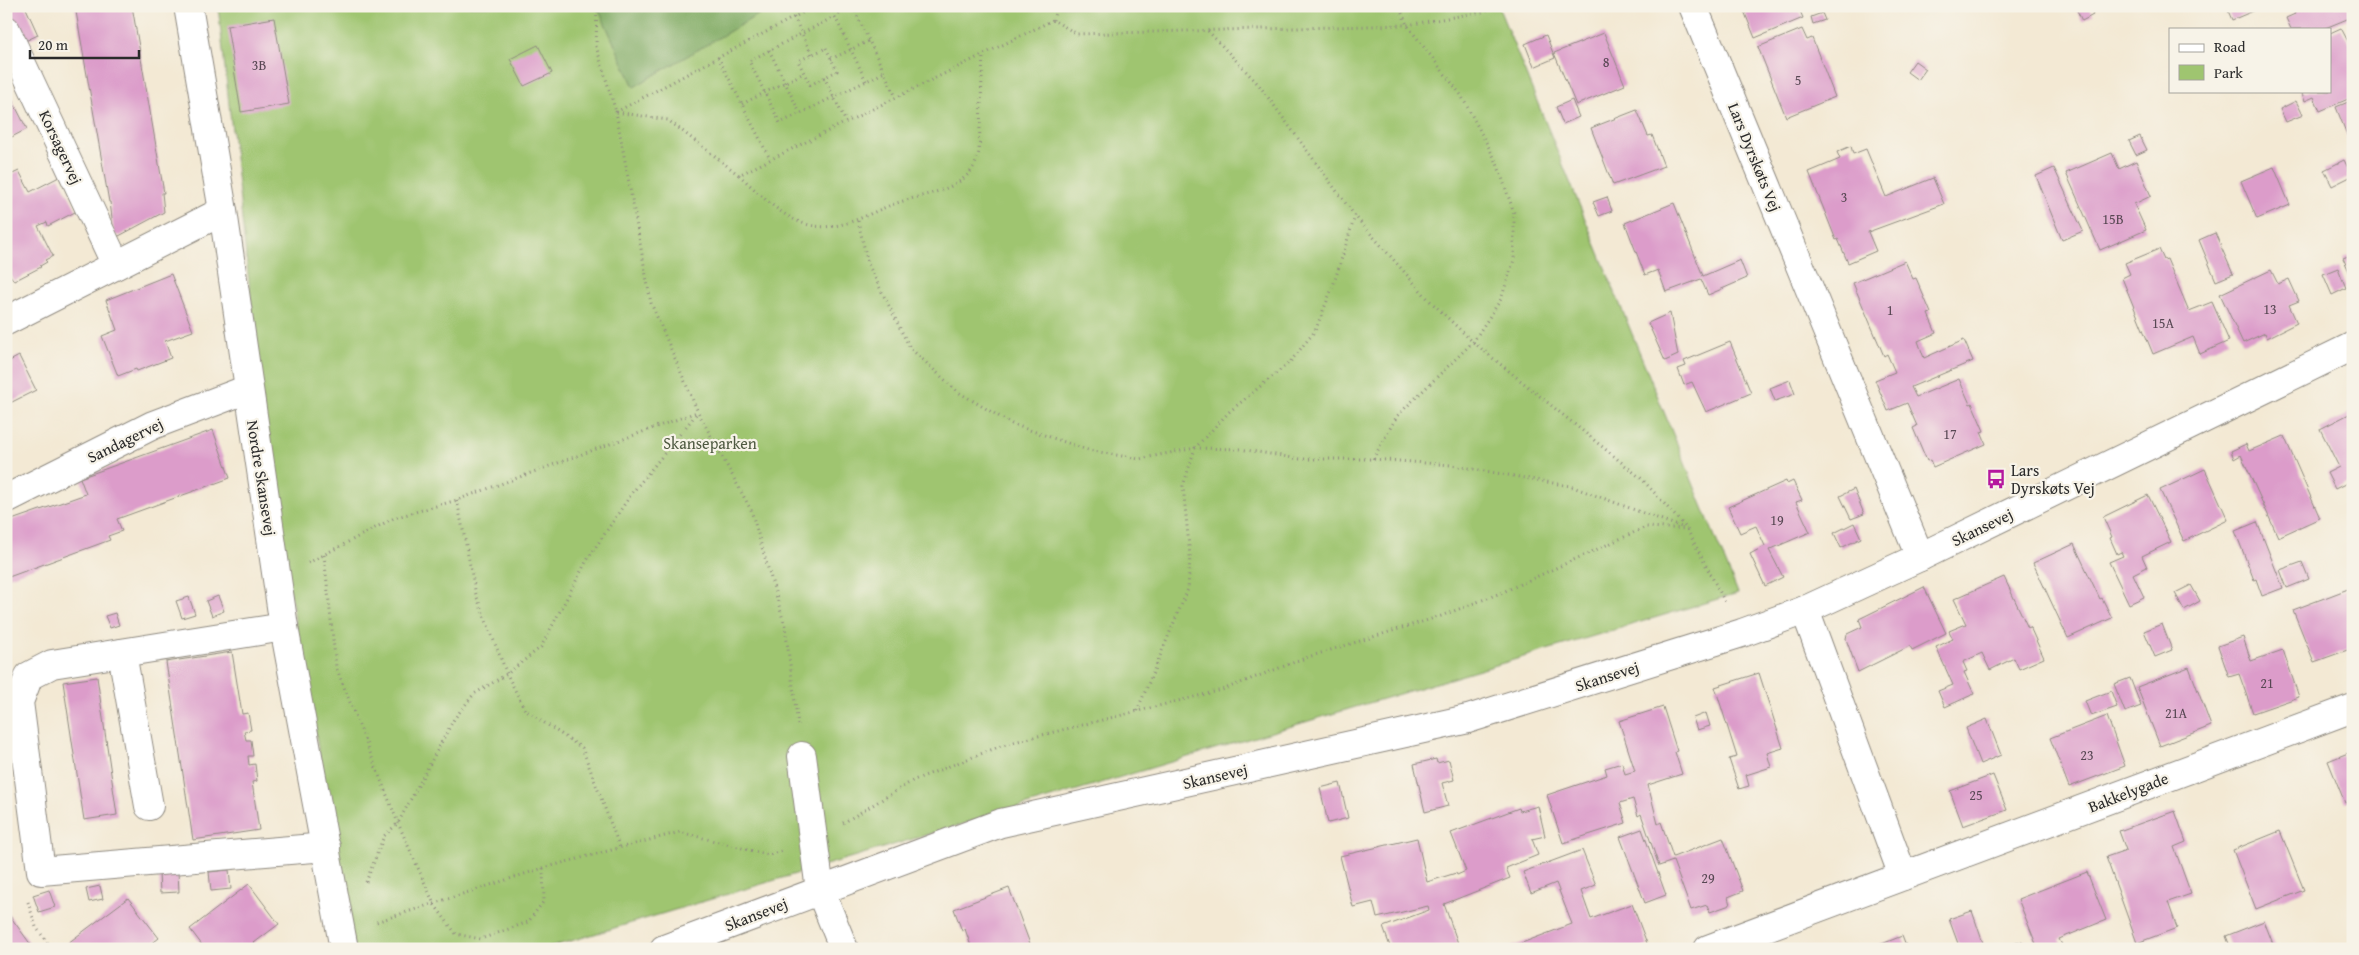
<svg xmlns="http://www.w3.org/2000/svg" width="2359" height="955" font-family="'Gentium Book Plus',serif">
  <rect width="100%" height="100%" fill="#f7f3e8"/>
  <filter id="ink" filterUnits="userSpaceOnUse"><feTurbulence type="fractalNoise" baseFrequency=".02" numOctaves="2"/><feDisplacementMap in="SourceGraphic" scale="10" xChannelSelector="R" yChannelSelector="G"/><feConvolveMatrix kernelMatrix="1 2 1 2 8 2 1 2 1" color-interpolation-filters="sRGB"/></filter>
  <filter id="wash" filterUnits="userSpaceOnUse"><feTurbulence type="fractalNoise" baseFrequency=".0096" numOctaves="4" result="noise"/><feDisplacementMap in="SourceGraphic" scale="20" xChannelSelector="R" yChannelSelector="G"/><feGaussianBlur stdDeviation="1.12" result="paint"/><feColorMatrix in="noise" values="0 0 0 0 0 0 0 0 0 0 0 0 0 0 0 0 0 1.4 0 .05"/><feComposite in="paint" operator="in"/></filter>
  <g filter="url(#wash)">
    <rect width="100%" height="100%" fill="#f3e9d4"/>
    <polygon fill="#9fc570" stroke="#65784e" points="218,6 1498,6 1738,593 544,949 354,949 273,496"/>
    <polygon fill="#7faa62" stroke="#556a46" points="597,6 773,6 634,87"/>
    <g id="blocks">
      <g fill="#dc9cca">
        <polygon points="6,6 25,6 38,35 23,42"/>
        <polygon points="75,6 132,6 164,193 162,193 164,212 119,236 114,234 110,202 109,202"/>
        <polygon points="1742,6 1798,6 1803,18 1755,38"/>
        <polygon points="2075,6 2089,6 2093,15 2082,21"/>
        <polygon points="2226,6 2265,6 2232,20"/>
        <polygon points="2292,6 2348,6 2352,17 2323,29 2291,29 2286,18 2295,14"/>
        <polygon points="1822,13 1825,20 1813,24 1811,17"/>
        <polygon points="274,18 289,104 241,112 227,26"/>
        <polygon points="2341,28 2353,51 2353,97 2320,111 2314,97 2305,101 2301,91 2330,91 2330,33"/>
        <polygon points="1802,29 1807,40 1812,38 1835,97 1786,117 1758,47"/>
        <polygon points="1604,33 1625,85 1576,105 1554,53"/>
        <polygon points="1546,35 1555,58 1534,67 1525,44"/>
        <polygon points="538,45 552,73 524,86 510,59"/>
        <polygon points="1915,61 1926,69 1918,80 1907,72"/>
        <polygon points="6,88 27,129 6,140"/>
        <polygon points="1572,100 1579,117 1563,124 1556,107"/>
        <polygon points="2353,100 2353,150 2336,107"/>
        <polygon points="2296,101 2303,115 2286,122 2280,109"/>
        <polygon points="1637,110 1648,136 1652,135 1664,166 1613,185 1591,128"/>
        <polygon points="2140,136 2147,150 2136,155 2129,141"/>
        <polygon points="1851,146 1853,154 1866,149 1886,197 1933,178 1944,204 1868,232 1876,251 1848,263 1838,239 1836,240 1809,172 1840,159 1837,152"/>
        <polygon points="2112,153 2119,169 2136,161 2151,196 2134,204 2146,230 2100,250 2066,173"/>
        <polygon points="2344,160 2352,176 2332,186 2324,170"/>
        <polygon points="2274,167 2290,205 2257,219 2241,181"/>
        <polygon points="2054,168 2083,231 2062,240 2036,176"/>
        <polygon points="19,171 30,192 59,177 77,211 48,226 47,222 38,226 53,256 45,260 47,262 40,266 41,267 14,281 6,269 6,177"/>
        <polygon points="1607,197 1612,211 1599,216 1593,202"/>
        <polygon points="1674,203 1703,276 1740,260 1747,278 1708,295 1701,279 1666,292 1658,270 1645,275 1625,223"/>
        <polygon points="2215,233 2233,274 2216,281 2199,240"/>
        <polygon points="2159,249 2164,260 2167,259 2189,311 2212,302 2229,341 2200,354 2193,337 2153,354 2122,278 2130,274 2125,263"/>
        <polygon points="2353,254 2353,280 2343,258"/>
        <polygon points="1905,261 1913,279 1916,278 1931,313 1928,314 1936,333 1918,341 1924,358 1964,340 1973,361 1911,387 1916,397 1959,379 1970,404 1972,403 1984,431 1981,432 1986,444 1933,467 1930,460 1927,461 1913,428 1917,426 1907,403 1888,411 1875,380 1895,372 1887,354 1884,356 1853,283"/>
        <polygon points="2338,268 2346,288 2332,295 2323,274"/>
        <polygon points="2271,270 2278,284 2289,279 2299,301 2289,305 2297,323 2267,338 2265,333 2243,343 2220,294"/>
        <polygon points="171,274 193,331 165,341 171,358 137,371 136,369 118,376 102,336 117,330 106,300"/>
        <polygon points="1670,313 1678,355 1665,361 1648,323"/>
        <polygon points="1730,342 1751,393 1706,412 1692,382 1684,385 1678,369 1686,366 1684,361"/>
        <polygon points="19,356 36,390 6,405 6,363"/>
        <polygon points="1790,380 1795,394 1775,401 1770,388"/>
        <polygon points="2353,412 2353,480 2335,489 2327,473 2339,467 2320,429"/>
        <polygon points="213,430 230,478 117,519 122,531 108,536 110,540 6,578 6,522 86,494 80,478"/>
        <polygon points="2284,436 2320,518 2278,537 2241,455 2234,459 2231,451 2246,444 2249,451"/>
        <polygon points="2205,469 2228,520 2184,541 2160,490"/>
        <polygon points="1786,481 1787,484 1793,481 1802,500 1796,502 1810,532 1769,550 1783,577 1765,586 1750,554 1765,546 1756,526 1740,533 1728,507"/>
        <polygon points="1854,489 1864,514 1851,519 1840,496"/>
        <polygon points="2148,495 2171,542 2142,556 2147,567 2133,574 2144,597 2129,604 2109,562 2123,556 2121,552 2117,554 2110,538 2112,537 2103,517"/>
        <polygon points="2257,522 2283,588 2262,596 2256,579 2254,580 2235,531"/>
        <polygon points="1854,523 1861,538 1841,548 1834,533"/>
        <polygon points="2074,544 2100,599 2102,598 2112,618 2068,638 2033,563"/>
        <polygon points="2302,562 2309,579 2287,588 2280,570"/>
        <polygon points="2004,577 2028,628 2030,627 2044,658 2019,669 2014,658 1990,670 1982,653 1963,662 1967,671 1964,672 1974,694 1945,707 1938,691 1953,685 1936,647 1953,639 1949,631 1966,624 1954,599"/>
        <polygon points="2191,585 2200,601 2184,610 2175,593"/>
        <polygon points="1924,587 1946,633 1912,650 1910,646 1858,672 1846,639 1847,634 1862,627 1859,619"/>
        <polygon points="2348,589 2353,602 2353,648 2314,662 2293,610"/>
        <polygon points="218,596 224,611 212,616 206,601"/>
        <polygon points="189,597 195,614 182,618 176,601"/>
        <polygon points="115,613 119,625 110,628 105,616"/>
        <polygon points="2162,624 2172,650 2155,657 2144,631"/>
        <polygon points="2243,637 2251,661 2283,650 2299,697 2253,713 2239,674 2229,677 2218,646"/>
        <polygon points="232,652 242,714 248,713 251,730 244,731 246,740 251,740 253,756 248,756 249,765 255,764 257,781 252,782 259,830 193,840 166,662"/>
        <polygon points="2189,667 2211,726 2160,746 2137,687"/>
        <polygon points="1759,673 1783,748 1767,753 1771,767 1746,775 1749,786 1739,789 1729,759 1737,757 1715,687"/>
        <polygon points="97,677 117,815 84,820 63,682"/>
        <polygon points="2130,678 2141,706 2125,712 2114,684"/>
        <polygon points="2111,691 2117,707 2091,716 2085,701"/>
        <polygon points="1663,707 1677,751 1675,752 1682,774 1648,785 1658,824 1661,822 1673,857 1723,838 1743,891 1728,897 1730,905 1710,912 1707,905 1691,910 1673,861 1659,866 1641,814 1638,816 1633,799 1620,803 1626,823 1563,843 1547,795 1607,775 1605,768 1622,763 1625,774 1635,771 1619,721"/>
        <polygon points="1706,713 1710,726 1697,730 1693,718"/>
        <polygon points="2107,716 2125,766 2069,787 2050,738"/>
        <polygon points="1987,719 2001,755 1980,764 1966,728"/>
        <polygon points="2353,751 2353,800 2345,803 2328,761"/>
        <polygon points="1436,759 1437,763 1449,760 1454,780 1442,783 1448,806 1425,812 1414,764"/>
        <polygon points="1993,775 2007,810 1963,826 1950,791"/>
        <polygon points="1340,783 1348,818 1328,823 1320,788"/>
        <polygon points="1538,806 1545,836 1532,839 1538,855 1506,868 1510,878 1444,904 1460,949 1391,949 1383,927 1429,910 1428,906 1377,918 1373,902 1353,907 1340,856 1417,838 1427,882 1456,873 1457,875 1466,871 1451,833 1519,808 1520,811"/>
        <polygon points="2175,811 2186,842 2174,847 2191,894 2168,902 2177,928 2137,943 2106,857 2126,850 2119,831"/>
        <polygon points="1642,829 1666,895 1645,903 1620,837"/>
        <polygon points="2280,831 2304,890 2256,909 2233,850"/>
        <polygon points="1582,850 1596,885 1581,891 1591,919 1632,904 1648,946 1641,949 1506,949 1572,924 1556,883 1531,893 1523,872"/>
        <polygon points="229,870 231,889 211,891 209,872"/>
        <polygon points="159,872 178,872 179,892 160,893"/>
        <polygon points="2087,872 2106,920 2059,939 2062,945 2052,949 2038,949 2018,899"/>
        <polygon points="249,884 279,924 246,949 205,949 190,929"/>
        <polygon points="100,886 103,899 89,902 86,889"/>
        <polygon points="1009,888 1032,949 972,949 965,929 962,931 954,909"/>
        <polygon points="49,890 55,907 39,912 33,895"/>
        <polygon points="128,898 159,938 145,949 73,949 68,943"/>
        <polygon points="1972,911 1985,949 1960,949 1949,919"/>
        <polygon points="7,912 34,949 6,949"/>
        <polygon points="2264,921 2275,949 2231,949 2226,936"/>
        <polygon points="1902,936 1907,949 1869,949"/>
        <polygon points="2022,941 2025,949 2006,949 2005,947"/>
      </g>
    </g>
  </g>
  <g filter="url(#ink)">
    <use href="#blocks" fill-opacity="0" stroke="#8f8a80" stroke-width="1"/>
    <g fill="none" stroke-linecap="round" stroke-linejoin="round">
      <defs>
        <g id="minor">
          <polyline points="188,6 223,211 284,627 344,949"/>
          <polyline points="1693,6 1920,557"/>
          <polyline points="6,30 116,265"/>
          <polyline points="6,321 223,211"/>
          <polyline points="6,499 153,425 248,389"/>
          <polyline points="1805,610 1903,876"/>
          <polyline points="284,627 52,664 29,676 19,702 41,871 326,847"/>
          <polyline points="122,653 149,806"/>
          <polyline points="802,756 820,890 844,949"/>
          <polyline points="664,949 1001,823 1468,719 1742,633 1805,610 1920,557 2353,346"/>
          <polyline points="1708,949 2353,708"/>
        </g>
      </defs>
      <use href="#minor" stroke="#8f8a80" stroke-width="30"/>
      <g stroke="#8f8a80" stroke-width="3" stroke-dasharray="1 4" stroke-linecap="butt">
        <polyline points="597,6 596,46 616,112 668,120 739,175 1053,20 1077,34 1407,25 1482,12 1498,6"/>
        <polyline points="853,7 749,61 780,123 885,72"/>
        <polyline points="853,7 896,97"/>
        <polyline points="794,17 812,55"/>
        <polyline points="835,17 866,81"/>
        <polyline points="1053,20 1057,6"/>
        <polyline points="1208,31 1259,85 1355,216 1429,300 1473,342 1642,479 1687,529 1726,604"/>
        <polygon points="826,48 837,71 810,85 798,61"/>
        <polyline points="769,50 800,113"/>
        <polyline points="718,57 770,159"/>
        <polyline points="831,59 869,41"/>
        <polyline points="824,77 846,122"/>
        <polyline points="742,104 804,73"/>
        <path d="M739,175c20,18 42,43 70,50 34,8 61,-14 91,-23 18,-6 50,-11 64,-24 9,-7 12,-15 15,-26l4,-98"/>
        <polyline points="858,221 868,264 910,348 958,392 1012,424 1088,450 1139,459 1195,448 1240,449 1300,459 1373,459 1451,465 1570,486 1684,528"/>
        <polyline points="1373,459 1397,416 1473,342 1501,299 1514,260 1514,213 1497,163 1461,95 1407,25 1399,6"/>
        <polyline points="457,500 476,595 507,674 525,710 582,748 620,848"/>
        <polyline points="324,555 336,667 398,823 434,904 456,934 481,939 528,922 544,901 543,868 373,923"/>
        <polyline points="308,563 394,518 457,500 697,412"/>
        <polyline points="1137,711 1188,589 1190,556 1183,486 1195,448 1229,412 1290,362 1315,331 1333,286 1355,216"/>
        <polyline points="798,725 785,626 751,510 698,412 651,303 616,112 815,6"/>
        <polyline points="843,823 914,780 1006,744 1222,690 1308,657 1441,616 1503,592 1646,527 1687,529"/>
        <polyline points="543,868 680,832 769,855 781,851"/>
        <polyline points="366,882 384,836 398,823 454,719 474,694 507,674 541,647 587,560 632,493 698,412"/>
        <polyline points="28,902 36,927 52,949"/>
      </g>
      <use href="#minor" stroke="#fff" stroke-width="28"/>
    </g>
  </g>
  <defs>
    <symbol id="bus-bare" viewBox="-9 -9 18 18"><path d="M-5-6H5V4H4V6H2V4H-2V6H-4V4H-5ZM-3.5-4V0h7V-4ZM-3.5 1.2v1.5H-2V1.2ZM2 1.2v1.5H3.5V1.2Z" fill="#b5179e" stroke="#f7f3e8" stroke-width="2.5" paint-order="stroke"/></symbol>
  </defs>
  <g fill-rule="evenodd">
    <use href="#bus-bare" x="1982" y="465" width="28" height="28"/>
  </g>
  <g text-anchor="middle" dominant-baseline="central" stroke-width="4.5" stroke-linejoin="round" paint-order="stroke">
    <g font-size="14" fill="#574753">
      <text x="1606" y="62">8</text>
      <text x="259" y="65">3B</text>
      <text x="1798" y="80">5</text>
      <text x="1844" y="197">3</text>
      <text x="2113" y="219">15B</text>
      <text x="2270" y="309">13</text>
      <text x="1890" y="310">1</text>
      <text x="2163" y="323">15A</text>
      <text x="1950" y="434">17</text>
      <text x="1777" y="520">19</text>
      <text x="2267" y="683">21</text>
      <text x="2176" y="713">21A</text>
      <text x="2087" y="755">23</text>
      <text x="1976" y="795">25</text>
      <text x="1708" y="878">29</text>
    </g>
    <g font-size="16" fill="#2b2b2b" stroke="#f7f3e8">
      <text transform="translate(61 147) rotate(65)">Korsagervej</text>
      <text transform="translate(1755 157) rotate(68)">Lars Dyrskøts Vej</text>
      <text transform="translate(125 440) rotate(-26)">Sandagervej</text>
      <text transform="translate(262 478) rotate(81)">Nordre Skansevej</text>
      <text transform="translate(1982 527) rotate(-26)">Skansevej</text>
      <text transform="translate(1607 676) rotate(-18)">Skansevej</text>
      <text transform="translate(1215 776) rotate(-13)">Skansevej</text>
      <text transform="translate(2128 792) rotate(-21)">Bakkelygade</text>
      <text transform="translate(756 914) rotate(-21)">Skansevej</text>
    </g>
    <g font-size="16" fill="#4e5940" stroke="#f7f3e8">
      <text x="710" y="443">Skanseparken</text>
    </g>
    <g font-size="16" fill="#2b2b2b" stroke="#f7f3e8" text-anchor="start">
      <text x="2011" y="470">Lars<tspan x="2011" dy="18">Dyrskøts Vej</tspan></text>
    </g>
  </g>
  <rect width="2359" height="955" fill="none" stroke="#f7f3e8" stroke-width="25"/>
  <rect x="2169" y="28" width="162" height="65" fill="#f7f3e8" stroke="#a5a39c"/>
  <rect x="2179" y="44" width="25" height="8" fill="#ffffff" stroke="#a5a39c"/>
  <text x="2214" y="52" font-size="15" fill="#2b2b2b">Road</text>
  <rect x="2179" y="65" width="25" height="15" fill="#9fc570" stroke="#a5a39c"/>
  <text x="2214" y="78" font-size="15" fill="#2b2b2b">Park</text>
  <path d="M30 50v8h109v-8" fill="none" stroke="#2b2b2b" stroke-width="2.5"/>
  <text x="38" y="50" font-size="15" fill="#2b2b2b" stroke="#f7f3e8" stroke-width="4" paint-order="stroke">20 m</text>
</svg>
